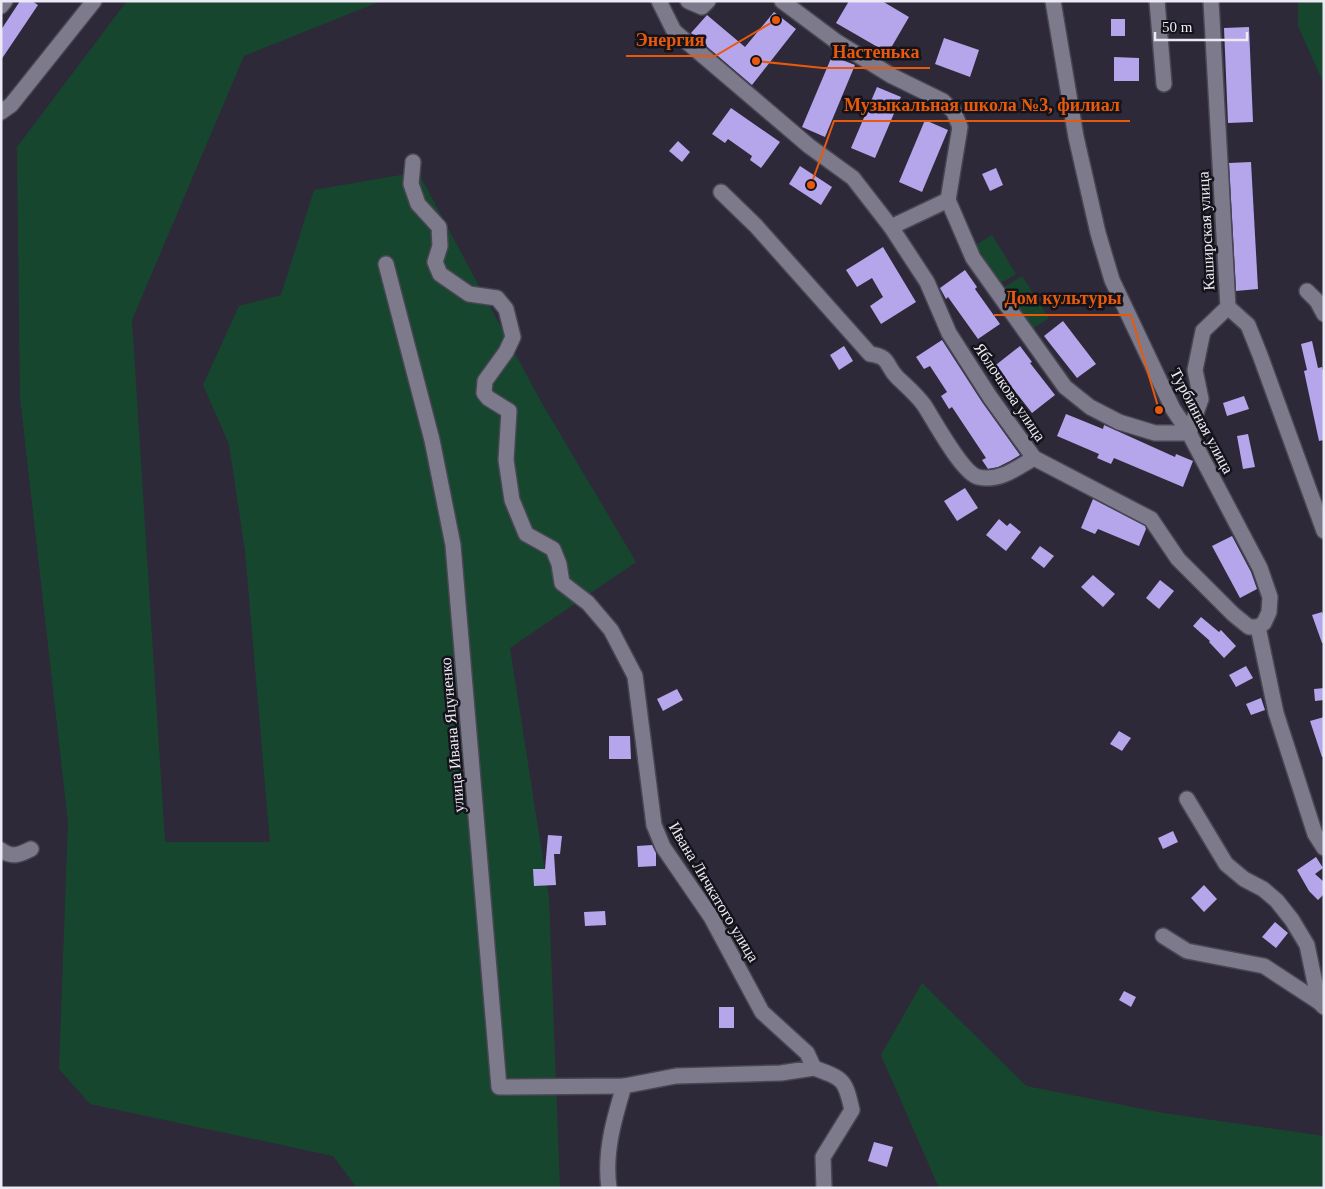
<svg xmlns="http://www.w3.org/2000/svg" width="1325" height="1189" font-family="Georgia,serif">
  <rect width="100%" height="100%" fill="#2d2939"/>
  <g fill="#16472e">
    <polygon points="127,1 381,1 244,56 132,320 165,842 270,842 245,551 229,444 203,385 239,306 281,295 314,190 418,172 540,400 636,562 510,648 549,898 560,1188 357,1188 333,1156 90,1104 59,1069 68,822 20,397 17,147"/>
    <polygon points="1298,1 1324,1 1324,84 1298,26"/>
    <polygon points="992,235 1016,274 999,284 976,245"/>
    <polygon points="1022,276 1049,318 1030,330 1003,288"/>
    <polygon points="922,983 1026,1086 1163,1113 1324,1136 1324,1188 939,1188 881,1055"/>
  </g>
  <g fill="#b5a5eb">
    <polygon points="20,1 32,1 38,5 1,60 1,30"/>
    <polygon points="849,1 882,1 909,17 888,53 836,23"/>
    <polygon points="774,12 796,29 752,85 691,33 707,15 745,47"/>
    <rect x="1111" y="19" width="14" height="17"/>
    <polygon points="1249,27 1253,122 1228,123 1224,28"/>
    <polygon points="944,38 979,50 970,77 935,64"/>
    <polygon points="832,56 855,65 825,137 802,127"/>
    <polygon points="1114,57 1139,58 1139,81 1114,81"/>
    <polygon points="877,87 901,97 875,158 851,148"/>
    <polygon points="731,108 780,142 761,168 750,160 752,156 728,139 725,143 712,134"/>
    <polygon points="925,120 948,130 922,192 899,182"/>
    <polygon points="678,141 690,152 682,162 669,151"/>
    <polygon points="1251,162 1258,289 1236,291 1229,163"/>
    <polygon points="800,166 832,187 821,205 789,184"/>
    <polygon points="996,168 1003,185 990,191 982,174"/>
    <polygon points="883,247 916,302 881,324 870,306 883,297 872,278 857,287 846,270"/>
    <polygon points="965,270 977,287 975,289 1000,324 978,339 948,297 946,299 940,288"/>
    <polygon points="1063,321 1096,364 1077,378 1044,336"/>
    <polygon points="942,340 982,402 1020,455 1010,461 998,467 988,469 982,460 986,458 952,407 949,409 941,396 947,392 930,366 924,369 916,357"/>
    <polygon points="1312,341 1318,368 1322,367 1324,374 1324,440 1319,441 1304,371 1307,370 1301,344"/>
    <polygon points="844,346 853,361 839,370 830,355"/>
    <polygon points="1020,346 1032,362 1030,363 1055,395 1032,413 1003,376 1000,378 992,368"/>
    <polygon points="1244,396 1249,409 1227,416 1223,403"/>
    <polygon points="1066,414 1103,429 1104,425 1175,457 1176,454 1193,461 1183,487 1114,458 1111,464 1097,458 1099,454 1057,436"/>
    <polygon points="1248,434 1255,467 1243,469 1237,436"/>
    <polygon points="965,488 978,508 957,521 944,501"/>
    <polygon points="1093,499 1145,526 1146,529 1139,546 1098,529 1095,534 1081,528"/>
    <polygon points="999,519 1007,526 1010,523 1021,532 1006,551 986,535"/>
    <polygon points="1232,536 1251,572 1257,589 1240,598 1212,546"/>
    <polygon points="1040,546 1054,556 1044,568 1031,558"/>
    <polygon points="1093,575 1115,594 1103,607 1081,587"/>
    <polygon points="1160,580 1174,591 1159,609 1146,598"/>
    <polygon points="1322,612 1324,618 1324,643 1322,643 1312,615"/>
    <polygon points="1201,617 1219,632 1221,630 1236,646 1224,658 1209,642 1210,641 1193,626"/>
    <polygon points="1246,666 1253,678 1236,687 1229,675"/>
    <polygon points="1324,688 1324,700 1315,701 1314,689"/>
    <polygon points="677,689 683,700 663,711 657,699"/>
    <polygon points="1261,698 1265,710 1251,715 1246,704"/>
    <polygon points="1324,717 1324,757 1322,757 1310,721"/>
    <polygon points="1119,731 1131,738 1122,751 1110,744"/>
    <polygon points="609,736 630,736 631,759 609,759"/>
    <polygon points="1173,831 1178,842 1163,849 1158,838"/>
    <polygon points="548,835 562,836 560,854 554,854 556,885 534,886 533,869 545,869"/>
    <polygon points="652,845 656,853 656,866 638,867 637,846"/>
    <polygon points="1316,857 1323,868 1315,874 1324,882 1324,894 1318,900 1309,891 1297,870"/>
    <polygon points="1204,885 1217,899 1204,912 1191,898"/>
    <polygon points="605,911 606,925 585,926 584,912"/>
    <polygon points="1275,922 1288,933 1276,948 1262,937"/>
    <polygon points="1124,991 1136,997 1131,1007 1119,1000"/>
    <rect x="719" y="1007" width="15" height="21"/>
    <polygon points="874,1142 893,1147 887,1167 868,1161"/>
  </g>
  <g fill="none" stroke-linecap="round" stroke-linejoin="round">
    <defs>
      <g id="minor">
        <polyline points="659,1 674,31 809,146 853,178 891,227"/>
        <polyline points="688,1 702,7 708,1"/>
        <polyline points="782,1 837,42 892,76 943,101 954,112 960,127 948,200 973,258 1065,387 1090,407 1119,422 1155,433 1189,433"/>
        <polyline points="1053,1 1076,137 1098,233 1112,280 1173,409 1189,433 1260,568 1270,597 1269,612 1264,623 1258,627 1276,713 1315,834 1324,848"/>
        <polyline points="1157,1 1164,84"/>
        <polyline points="1211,1 1228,307 1248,325 1260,355 1324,531"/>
        <polyline points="1,6 5,1"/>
        <polyline points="1,112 11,105 94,1"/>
        <path d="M721,192l35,34 114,128c21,3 15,11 27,23 9,9 19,17 27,28 10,15 38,68 54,72 21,5 39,-9 56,-19"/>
        <polyline points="948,200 891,227 927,282 949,333 990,397 1034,458 1151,519 1178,559 1233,614 1249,627 1258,627"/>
        <polyline points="386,264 432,440 453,545 499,1087 624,1086 676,1076 781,1073 814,1068 807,1053 762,1012 711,917 663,847 654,825 635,676 611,630 588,603 562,583 559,564 553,549 526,534 512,500 506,460 509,411 488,398 484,393 485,381 506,352 513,337 506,309 497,298 469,294 440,274 435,262 440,246 439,227 418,204 411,184 413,162"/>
        <polyline points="1307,291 1317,301 1324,314"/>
        <polyline points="1189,433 1201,399 1195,370 1203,331 1228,307"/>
        <polyline points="1187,799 1226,864 1244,879 1263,889 1277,901 1292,920 1307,945 1319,1002 1324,1007"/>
        <path d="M1,850c11,8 18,5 30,-1"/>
        <polyline points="1163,936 1187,951 1264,966 1319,1002"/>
        <path d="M814,1068c30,11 31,11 38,42l-29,47 1,31"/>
        <path d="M609,1188c-5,-35 5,-69 15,-102"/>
      </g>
    </defs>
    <use href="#minor" stroke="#494653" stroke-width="18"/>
    <use href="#minor" stroke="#7d7a8c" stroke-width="15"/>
  </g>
  <g text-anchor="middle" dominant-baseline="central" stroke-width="5" stroke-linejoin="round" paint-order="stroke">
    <g font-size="16" fill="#eceaf5" stroke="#14131a">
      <text transform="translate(1206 231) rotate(-93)">Каширская улица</text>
      <text transform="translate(1010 392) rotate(56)">Яблочкова улица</text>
      <text transform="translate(1202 421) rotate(62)">Турбинная улица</text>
      <text transform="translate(452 735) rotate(-95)">улица Ивана Яцуненко</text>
      <text transform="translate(714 892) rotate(59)">Ивана Личкатого улица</text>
    </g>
  </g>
  <path fill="none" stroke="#e8590c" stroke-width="2" d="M776 20L715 56H626M756 61L823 68H930M811 185L834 121H1130M1159 410L1131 315H994"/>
  <g fill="#e8590c" stroke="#14131a" stroke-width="2">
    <circle cx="776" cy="20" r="5"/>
    <circle cx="756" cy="61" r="5"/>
    <circle cx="811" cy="185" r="5"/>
    <circle cx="1159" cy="410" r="5"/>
  </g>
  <g font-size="18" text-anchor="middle" font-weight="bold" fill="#e8590c" stroke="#14131a" stroke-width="5" stroke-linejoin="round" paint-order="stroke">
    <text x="670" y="46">Энергия</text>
    <text x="876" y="58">Настенька</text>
    <text x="982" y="111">Музыкальная школа №3, филиал</text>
    <text x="1063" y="304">Дом культуры</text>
  </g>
  <rect width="1325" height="1189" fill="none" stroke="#eceaf5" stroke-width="5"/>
  <path d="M1155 32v8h92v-8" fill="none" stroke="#eceaf5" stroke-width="2.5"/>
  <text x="1162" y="32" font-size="15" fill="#eceaf5" stroke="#14131a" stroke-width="4" paint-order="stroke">50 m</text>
</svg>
